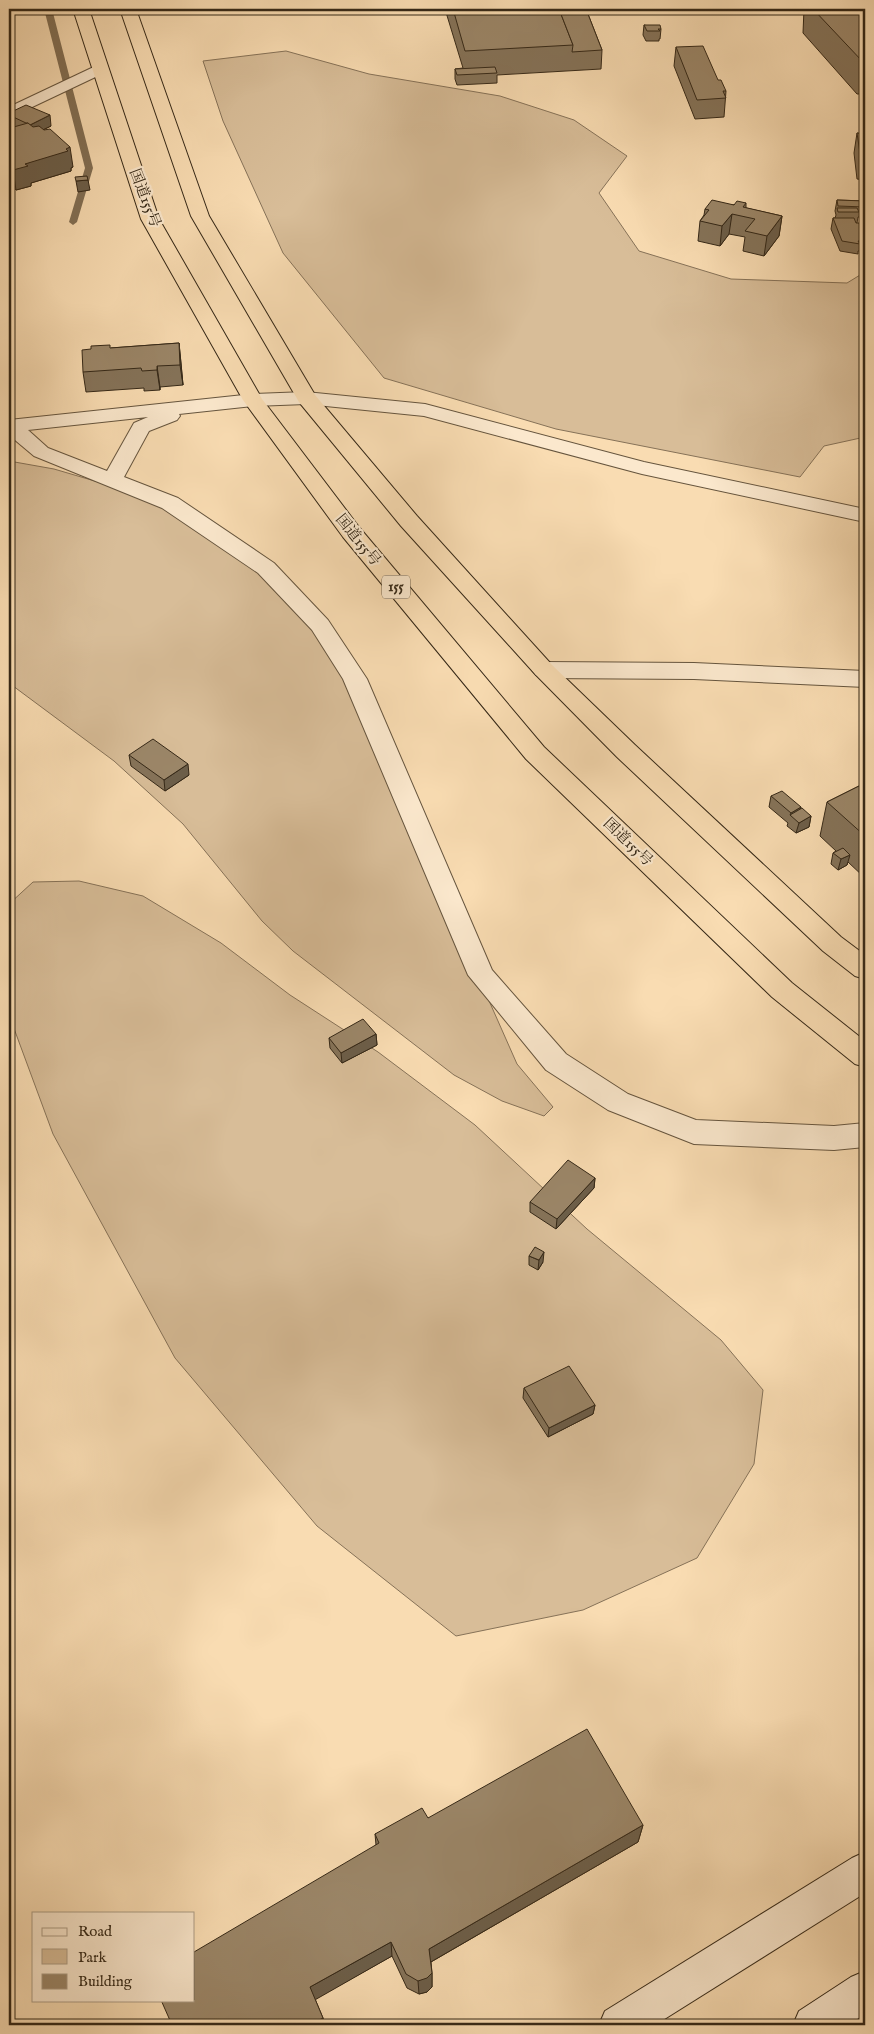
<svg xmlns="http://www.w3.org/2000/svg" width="874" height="2034" font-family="'IM FELL English','Noto Serif JP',serif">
  <rect width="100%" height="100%" fill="#f9dcb2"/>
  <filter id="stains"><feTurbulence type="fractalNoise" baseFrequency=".004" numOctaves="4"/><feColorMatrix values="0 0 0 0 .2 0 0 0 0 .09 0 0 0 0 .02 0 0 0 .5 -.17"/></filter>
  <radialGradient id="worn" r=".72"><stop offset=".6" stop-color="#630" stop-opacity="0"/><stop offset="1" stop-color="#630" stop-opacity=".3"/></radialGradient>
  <g fill="#d8bd98" stroke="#867258">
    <polygon points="286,51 369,74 500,96 574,120 627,156 599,193 639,251 731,279 847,283 865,272 865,437 824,446 800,477 556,429 384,378 283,253 223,121 203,61"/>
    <polygon points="9,461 54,469 105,484 168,510 268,578 299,610 334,658 352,691 517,1064 553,1107 544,1116 502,1101 454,1075 293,951 262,921 183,824 114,761 9,683"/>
    <polygon points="79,881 143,896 221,943 290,995 378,1052 475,1125 587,1229 721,1340 763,1390 754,1464 697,1558 583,1610 456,1636 317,1526 175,1358 53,1134 9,1015 9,904 33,882"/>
  </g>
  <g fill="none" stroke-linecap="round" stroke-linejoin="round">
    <polygon fill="#826f54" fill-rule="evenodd" points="44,9 52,9 93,168 77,222 73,225 69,222 85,168"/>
    <defs>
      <g id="street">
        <polygon points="100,64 108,69 106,72 9,118 9,107"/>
        <path d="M306,392l119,12 219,58 221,47v13l-223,-48 -218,-58 -118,-12 -53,2 -74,8 1,2 -3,4 -28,11 -25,46 54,21 96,65 54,57 39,59 125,291 74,84 62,40 68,26 138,6 31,-3v24l-31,3 -140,-6 -86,-34 -62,-40 -78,-95 -125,-296 -31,-49 -54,-57 -96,-65 -128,-52 -25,-21v-15l244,-26zM148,417l-14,6 -27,48 -59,-23 -20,-18z"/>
        <polygon points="544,662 694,663 865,671 865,687 694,679 544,678 536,675 532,670 536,665"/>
      </g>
      <g id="secondary">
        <polygon points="865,1852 865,1893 655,2025 599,2025 605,2011 852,1858"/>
        <polygon points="865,1971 865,2014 848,2025 793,2025 799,2011 851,1977"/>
      </g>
      <g id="highway">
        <polygon points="73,9 89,9 159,219 262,399 359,527 544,747 792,983 865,1041 865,1067 855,1064 772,997 526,759 343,537 243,400 141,219"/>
        <polygon points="120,9 136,9 209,216 315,395 417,516 552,665 635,745 841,937 865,955 865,979 855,976 823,951 617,757 536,675 401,526 299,402 191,216"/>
      </g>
    </defs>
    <use href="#street" stroke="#66553e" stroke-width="2"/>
    <use href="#secondary" stroke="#352817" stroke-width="2"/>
    <use href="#highway" stroke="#352817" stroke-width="2"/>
    <use href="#street" fill="#fbe8cd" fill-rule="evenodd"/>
    <use href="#secondary" fill="#fbe8cd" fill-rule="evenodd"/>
    <use href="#highway" fill="#f9dcb2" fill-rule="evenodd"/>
  </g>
  <g fill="#857359" stroke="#352817">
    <polygon points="445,9 586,9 602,50 601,69 497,75 497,83 457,85 455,79 455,69 463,68"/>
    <polygon points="804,9 865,9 865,94 857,94 803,33"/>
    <polygon points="644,25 661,29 660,39 659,39 659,41 646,41 643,35"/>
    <polygon points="676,47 726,91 724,117 695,119 674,66"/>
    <polygon points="9,113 51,126 43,130 73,167 71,168 71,171 31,183 31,186 16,190 9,183 9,127 10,128 13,127 9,125"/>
    <polygon points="857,133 865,134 865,180 857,179 854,153"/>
    <polygon points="837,200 865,201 865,217 858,217 857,223 856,223 863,234 860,251 858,251 858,254 840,251 831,229 833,218 835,218 836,215 835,211"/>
    <polygon points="746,203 746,208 782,216 779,236 764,256 743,251 745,237 729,234 720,246 698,241 700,221 704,215 705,209"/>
    <polygon points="179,343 183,385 160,387 160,390 144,391 144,388 86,392 83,372 111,348"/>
    <polygon points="129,755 189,775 165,791 131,766"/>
    <polygon points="865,783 865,878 848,862 847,865 838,870 831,864 833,853 836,851 820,836 827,802"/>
    <polygon points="771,796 801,807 800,809 811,816 809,827 796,833 787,826 788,823 769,807"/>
    <polygon points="376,1034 377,1045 342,1063 330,1048 329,1038"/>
    <polygon points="595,1178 594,1188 556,1229 530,1212 530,1202"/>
    <polygon points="529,1256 543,1262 538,1270 529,1265"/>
    <polygon points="524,1388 595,1405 593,1414 548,1437 523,1398"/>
    <polygon points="428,1818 643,1825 638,1842 431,1962 432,1973 432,1987 427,1992 419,1994 407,1988 392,1956 315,1999 323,2018 325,2025 172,2025 376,1845 375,1834"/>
  </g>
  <g fill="#6c5e49" stroke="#352817">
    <polygon points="50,115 51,126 32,135 30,125"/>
    <polygon points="70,147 73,167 71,168 71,171 31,183 31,186 16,190 13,170 25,164"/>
    <polygon points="88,180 90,190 78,192 76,181"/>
    <polygon points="732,214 729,234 720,246 722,226"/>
    <polygon points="782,216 779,236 764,256 767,236"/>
    <polygon points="179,343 181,363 183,385 180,365"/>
    <polygon points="157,366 160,387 160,390 157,370"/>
    <polygon points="188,764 189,775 165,791 164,780"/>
    <polygon points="801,807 799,818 790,815 791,813"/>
    <polygon points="811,816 809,827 796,833 799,823"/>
    <polygon points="850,855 847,865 838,870 841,859"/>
    <polygon points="376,1034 377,1045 342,1063 341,1053"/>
    <polygon points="595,1178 594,1188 556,1229 557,1219"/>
    <polygon points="544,1252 543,1262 538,1270 539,1260"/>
    <polygon points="595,1405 593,1414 548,1437 549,1428"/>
    <polygon points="643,1825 638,1842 429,1963 429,1949"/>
    <polygon points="391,1942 392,1956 313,2001 310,1987"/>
    <polygon points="432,1973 432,1987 427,1992 419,1994 418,1981"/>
    <polygon points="323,2018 325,2025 310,2025"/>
  </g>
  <g fill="#9b8668" stroke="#352817">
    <polygon points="453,9 559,9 573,45 465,51"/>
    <polygon points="559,9 586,9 602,50 572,52 573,45"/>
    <polygon points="813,9 865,9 865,62 863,62"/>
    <polygon points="644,25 660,25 661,29 658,29 660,31 647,31"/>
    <polygon points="703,46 718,80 721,80 726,91 723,91 726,98 697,100 676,47"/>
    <polygon points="495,67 497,73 457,75 455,69"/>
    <polygon points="26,105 50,115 30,125 28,123 26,123 9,115 9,113"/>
    <polygon points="28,123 33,127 39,126 44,130 50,129 70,147 66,149 68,151 25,164 28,166 13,170 9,167 9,157 14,155 9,149 9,127 10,128"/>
    <polygon points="857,133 865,134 865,160 861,160"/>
    <polygon points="87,176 88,180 76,181 75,177"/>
    <polygon points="712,200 734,205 737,201 746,203 743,207 782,216 767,236 745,231 755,219 732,214 722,226 700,221 709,210 705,209"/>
    <polygon points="837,200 865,201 865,207 838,206"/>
    <polygon points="837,208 857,208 859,212 838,212"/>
    <polygon points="833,218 854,218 856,223 859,223 863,234 860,234 862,241 858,241 860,244 842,241"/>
    <polygon points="179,343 180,365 157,366 157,370 142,371 141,368 83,372 82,350 91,349 91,346 110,345 110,348"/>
    <polygon points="153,739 188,764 164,780 129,755"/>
    <polygon points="865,783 865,836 827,802"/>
    <polygon points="782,791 801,807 791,813 771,796"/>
    <polygon points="802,808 811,816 799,823 790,815"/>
    <polygon points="843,848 850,855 841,859 833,853"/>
    <polygon points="363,1019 376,1034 341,1053 329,1038"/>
    <polygon points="568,1160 595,1178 557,1219 530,1202"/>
    <polygon points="535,1247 544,1252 539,1260 529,1256"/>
    <polygon points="569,1366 595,1405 549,1428 524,1388"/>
    <polygon points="587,1729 643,1825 429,1949 432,1973 427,1978 418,1981 406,1974 391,1942 310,1987 323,2018 310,2025 172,2025 161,2000 194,2000 194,1952 379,1843 375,1834 422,1808 428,1818"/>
  </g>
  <g text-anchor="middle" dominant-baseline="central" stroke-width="4.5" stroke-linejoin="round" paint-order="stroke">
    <rect fill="#fbe8cd" stroke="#70624e" stroke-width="1" x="382" y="575.5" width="28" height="23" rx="4"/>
    <g font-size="14" font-weight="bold" fill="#352817">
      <text x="396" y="587">155</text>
    </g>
    <g font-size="15" fill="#352817" stroke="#fbe8cd">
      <text transform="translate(145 198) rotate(69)">国道155号</text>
      <text transform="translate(358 540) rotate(51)">国道155号</text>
      <text transform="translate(628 842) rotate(44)">国道155号</text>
    </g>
  </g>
  <rect width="874" height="2034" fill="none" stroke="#f9dcb2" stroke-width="30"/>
  <rect x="10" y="10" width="854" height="2014" fill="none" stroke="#352817" stroke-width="2.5"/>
  <rect x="15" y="15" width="844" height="2004" fill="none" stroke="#352817"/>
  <rect x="32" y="1912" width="162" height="90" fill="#fbe8cd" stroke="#ac9b84"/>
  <rect x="42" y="1928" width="25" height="8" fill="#fbe8cd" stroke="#ac9b84"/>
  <text x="78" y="1936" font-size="15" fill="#352817">Road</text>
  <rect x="42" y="1949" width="25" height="15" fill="#d8bd98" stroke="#ac9b84"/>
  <text x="78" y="1962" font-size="15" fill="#352817">Park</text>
  <rect x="42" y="1974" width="25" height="15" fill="#9b8668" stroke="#ac9b84"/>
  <text x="78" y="1986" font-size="15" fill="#352817">Building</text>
  <rect width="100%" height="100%" filter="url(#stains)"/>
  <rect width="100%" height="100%" fill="url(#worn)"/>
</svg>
